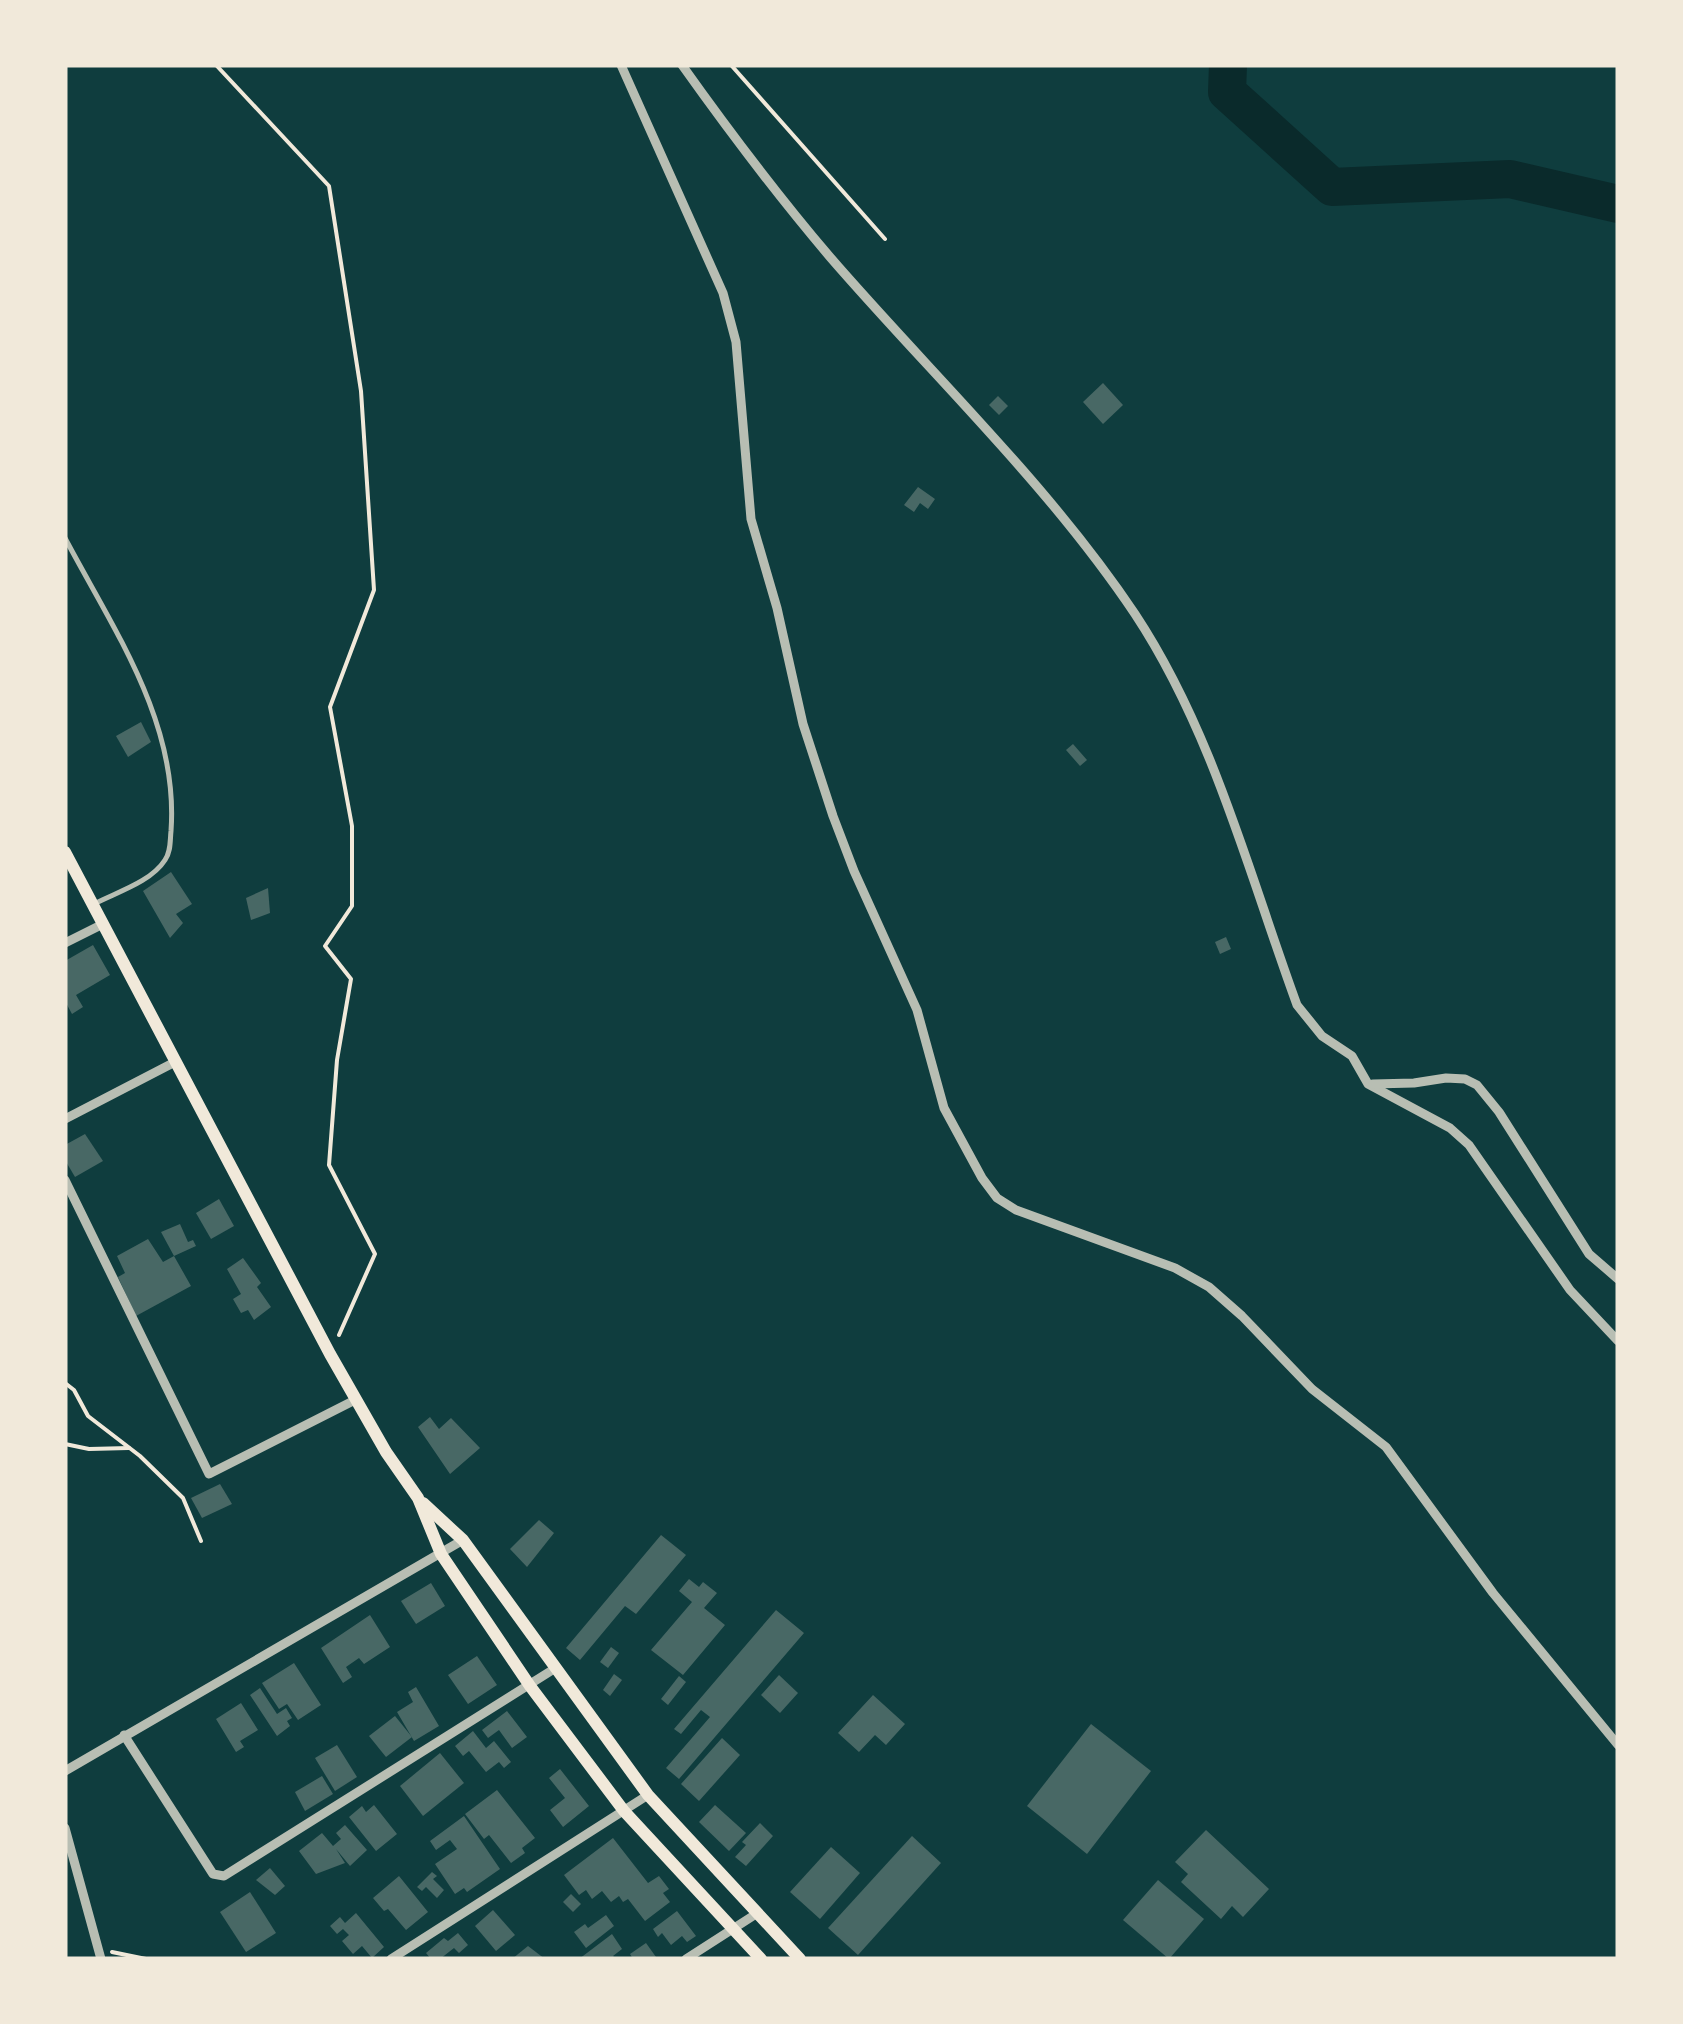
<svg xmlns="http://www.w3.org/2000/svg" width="1683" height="2024" font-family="'Playfair Display',serif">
  <rect width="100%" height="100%" fill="#0f3d3e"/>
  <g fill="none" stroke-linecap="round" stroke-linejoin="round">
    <polyline stroke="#0a2a2b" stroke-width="38" points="1228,65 1227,92 1332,187 1510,179 1618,204"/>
  </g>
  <g fill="#486865">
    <polygon points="1103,383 1123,405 1103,424 1083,402"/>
    <polygon points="998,396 1008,406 999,415 989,405"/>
    <polygon points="918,487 935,499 928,509 920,503 914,512 904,505"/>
    <polygon points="141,722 151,742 128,757 116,736"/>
    <polygon points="1073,744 1087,760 1080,766 1066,750"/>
    <polygon points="171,872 192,904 176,914 183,923 170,938 143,891"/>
    <polygon points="268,888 270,913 251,920 246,898"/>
    <polygon points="1226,937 1231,949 1220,954 1215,942"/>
    <polygon points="93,945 110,975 76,995 83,1007 72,1014 65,1001 65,961"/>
    <polygon points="85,1134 103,1161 75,1177 65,1160 65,1145"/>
    <polygon points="219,1199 234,1226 211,1239 196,1213"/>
    <polygon points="180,1224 188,1242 193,1240 196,1246 174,1256 191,1286 136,1316 118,1277 125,1273 117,1256 148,1239 163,1262 174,1256 161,1232"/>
    <polygon points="243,1258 261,1283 257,1287 271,1307 254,1320 248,1310 241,1313 233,1299 241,1294 227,1269"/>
    <polygon points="430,1417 439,1429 451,1418 480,1448 450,1474 418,1427"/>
    <polygon points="220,1484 232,1504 202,1518 191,1498"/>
    <polygon points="539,1520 554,1533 527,1567 510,1549"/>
    <polygon points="661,1535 686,1555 636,1614 625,1606 580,1660 566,1648"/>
    <polygon points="689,1579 699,1587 703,1582 717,1593 704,1608 725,1625 683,1675 651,1650 692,1602 679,1591"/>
    <polygon points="431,1583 445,1606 416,1624 401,1601"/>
    <polygon points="776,1610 804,1633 679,1779 666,1768 710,1717 701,1710 681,1734 674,1729"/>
    <polygon points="370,1615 390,1647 364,1664 359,1658 346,1667 352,1677 343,1683 321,1648"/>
    <polygon points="611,1647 619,1653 608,1668 600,1662"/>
    <polygon points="477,1656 497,1685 468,1704 448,1675"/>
    <polygon points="294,1663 321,1705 298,1720 287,1704 279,1709 262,1683"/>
    <polygon points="614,1674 622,1680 610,1696 603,1690"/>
    <polygon points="779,1675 798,1693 780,1713 761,1695"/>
    <polygon points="679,1676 686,1682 668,1705 661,1699"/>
    <polygon points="416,1687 439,1726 414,1741 397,1712 413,1702 408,1692"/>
    <polygon points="260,1688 277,1714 286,1708 292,1718 287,1721 290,1726 277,1736 250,1695"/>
    <polygon points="873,1695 905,1724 886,1745 875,1735 859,1752 838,1733"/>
    <polygon points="241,1703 258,1730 240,1741 244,1747 236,1752 216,1719"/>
    <polygon points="507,1711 527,1737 512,1748 499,1730 488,1738 482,1730"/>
    <polygon points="395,1716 412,1737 386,1757 369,1736"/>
    <polygon points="1091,1724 1151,1771 1087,1854 1027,1806"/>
    <polygon points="473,1731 486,1748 494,1741 511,1762 504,1768 499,1762 486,1772 469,1751 463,1756 455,1746"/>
    <polygon points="722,1738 740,1755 699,1801 681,1784"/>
    <polygon points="337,1745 357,1777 335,1791 315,1758"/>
    <polygon points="440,1753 464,1783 423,1816 400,1786"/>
    <polygon points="560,1769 589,1806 563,1827 550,1810 565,1798 549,1778"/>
    <polygon points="322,1776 333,1794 305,1811 295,1792"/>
    <polygon points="497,1790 535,1838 522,1848 525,1853 511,1863 489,1835 484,1839 465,1814"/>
    <polygon points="374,1805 397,1834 376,1851 349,1817 362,1806 366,1812"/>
    <polygon points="715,1805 746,1833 729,1851 699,1822"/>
    <polygon points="464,1816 500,1869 467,1892 464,1888 455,1894 435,1864 457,1849 450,1840 436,1850 430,1841"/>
    <polygon points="760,1823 773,1836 746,1866 735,1857 746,1845 742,1842"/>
    <polygon points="345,1825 367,1850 350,1866 336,1849 345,1863 316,1874 299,1851 322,1833 333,1846 341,1839 336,1833"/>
    <polygon points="1206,1830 1269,1889 1243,1917 1232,1906 1221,1919 1181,1882 1188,1874 1175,1862"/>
    <polygon points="912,1836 941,1863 858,1955 828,1928"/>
    <polygon points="613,1838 648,1883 659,1876 669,1889 663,1893 670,1902 645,1921 628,1899 623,1902 619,1896 611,1902 602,1891 592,1899 586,1890 579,1895 564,1875"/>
    <polygon points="831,1847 860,1873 820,1919 790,1892"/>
    <polygon points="270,1868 285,1886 275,1895 256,1880"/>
    <polygon points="432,1872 437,1876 433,1879 444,1890 437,1898 426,1887 422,1891 417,1887"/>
    <polygon points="399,1876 428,1912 406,1930 388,1909 384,1911 373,1898"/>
    <polygon points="1158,1880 1204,1919 1169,1959 1123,1920"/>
    <polygon points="250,1892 276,1933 246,1952 220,1912"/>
    <polygon points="571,1894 581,1904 573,1912 563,1902"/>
    <polygon points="493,1910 515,1935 496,1951 475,1926"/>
    <polygon points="677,1911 696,1936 687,1942 682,1936 671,1945 662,1933 658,1937 653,1929"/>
    <polygon points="356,1913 384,1947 372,1958 362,1946 353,1954 342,1941 349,1935 343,1929 337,1934 330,1926 340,1917 345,1923"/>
    <polygon points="606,1915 614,1926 586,1948 574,1932 585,1924 588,1928"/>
    <polygon points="458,1933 468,1945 459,1953 454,1948 440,1959 431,1959 426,1953 444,1938 448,1941"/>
    <polygon points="612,1934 622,1949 613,1956 616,1959 579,1959"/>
    <polygon points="646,1943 656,1957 633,1959 630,1954"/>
    <polygon points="528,1946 545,1959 512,1959"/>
  </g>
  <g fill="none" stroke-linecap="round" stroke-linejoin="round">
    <g stroke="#f1e9da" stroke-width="4">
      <polyline points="216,65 329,186 361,391 374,590 330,707 352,826 352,906 325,946 351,979 337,1060 329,1165 375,1254 339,1335"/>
      <polyline points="731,65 885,239"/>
      <polyline points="65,1383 74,1390 88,1416 140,1456 183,1498 201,1541"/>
      <polyline points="65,1444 89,1449 129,1448"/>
      <polyline points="112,1952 146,1959"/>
    </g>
    <path stroke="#b8beb3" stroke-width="5" d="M65,538c48,91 114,184 106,293 -1,9 0,21 -6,29 -14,22 -48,32 -71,44"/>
    <g stroke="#b8beb3" stroke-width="9">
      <polyline points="621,65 723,293 736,342 751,519 777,608 803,724 833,816 854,871 917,1010 944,1108 982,1178 997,1198 1016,1210 1175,1268 1209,1287 1242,1316 1312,1389 1386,1447 1493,1593 1618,1745"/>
      <path d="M682,65c47,66 96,131 148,192 102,118 218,227 305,357 78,118 114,260 162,391l25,31 30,20 16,28 82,44 19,17 101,145 48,51"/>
      <polyline points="65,943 103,924"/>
      <polyline points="1373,1084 1414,1083 1446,1078 1465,1079 1477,1085 1499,1112 1589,1254 1618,1279"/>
      <polyline points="65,1119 175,1062"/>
      <polyline points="65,1180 209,1474 355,1400"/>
      <polyline points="124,1735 213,1874 224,1876 554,1669"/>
      <polyline points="65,1771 463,1540"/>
      <polyline points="65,1828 101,1959"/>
      <polyline points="391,1959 648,1795"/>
      <polyline points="686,1959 756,1914"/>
    </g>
    <g stroke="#f1e9da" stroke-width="12">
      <polyline points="65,852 330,1354 386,1452 418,1498 441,1554 530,1686 624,1811 761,1959"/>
      <polyline points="423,1503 463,1540 648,1795 800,1959"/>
    </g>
  </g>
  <rect width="1683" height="2024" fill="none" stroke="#f1e9da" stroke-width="135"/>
</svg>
